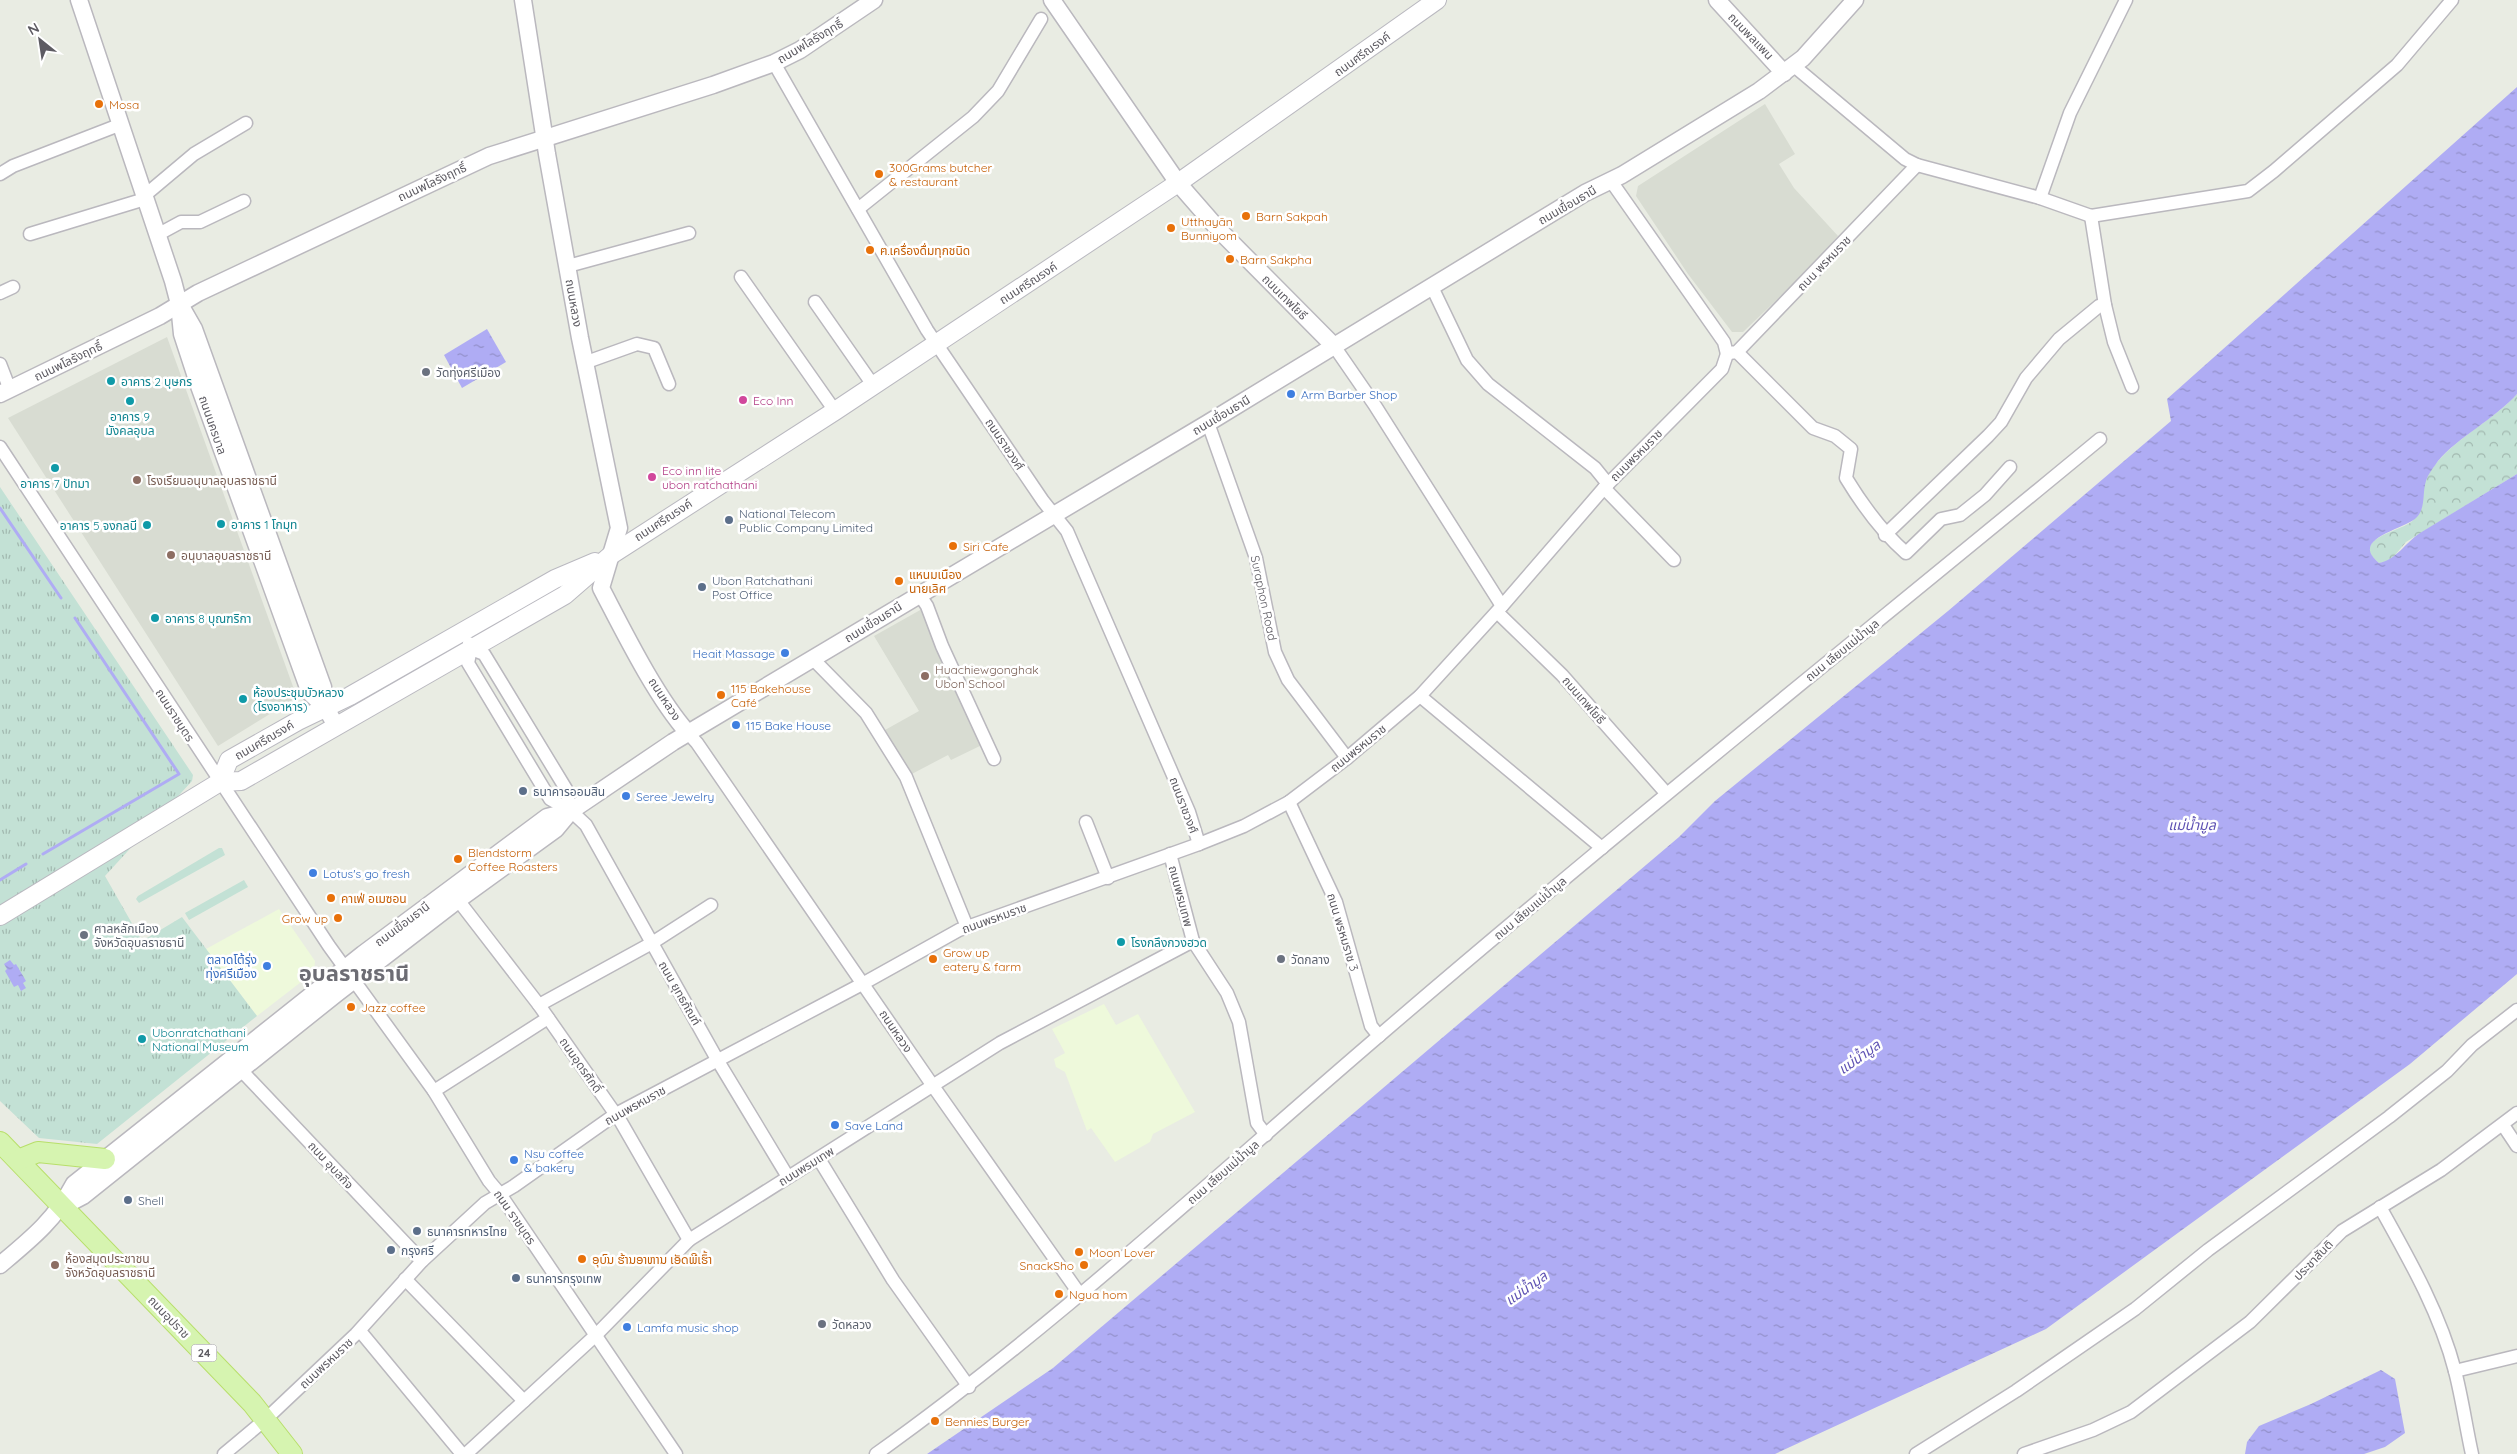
<svg xmlns="http://www.w3.org/2000/svg" width="2517" height="1454" font-family="Quicksand,'Noto Sans Lao','Noto Sans Thai',sans-serif">
  <defs>
    <pattern id="forest-crowns" width="20" height="18" patternUnits="userSpaceOnUse" patternTransform="scale(1.25)"><rect width="20" height="18" fill="#c3e1d5"/><path d="M2 6a3 3 0 1 1 6 0M12 15a3 3 0 1 1 6 0" fill="none" stroke="#a2b9b0"/></pattern>
    <pattern id="park-tufts" width="24" height="20" patternUnits="userSpaceOnUse" patternTransform="scale(1.25)"><rect width="24" height="20" fill="#c3e1d5"/><path d="M3 7l-1-3M5 7V3M7 7l1-3M15 17l-1-3M17 17v-4M19 17l1-3" fill="none" stroke="#a2b9b0"/></pattern>
    <pattern id="water-ripples" width="26" height="14" patternUnits="userSpaceOnUse" patternTransform="scale(1.25)"><rect width="26" height="14" fill="#afacf4"/><path d="M2 4q2-2 4 0t4 0M15 11q2-2 4 0t4 0" fill="none" stroke="#928fc9"/></pattern>
  </defs>
  <rect width="100%" height="100%" fill="#e9ece3"/>
  <g fill="#eef9db">
    <polygon points="279,909 315,961 314,972 257,1016 206,949"/>
    <polygon points="1104,1004 1116,1025 1138,1014 1195,1112 1153,1134 1150,1142 1115,1162 1091,1128 1087,1131 1065,1072 1056,1067 1054,1059 1065,1053 1052,1029"/>
  </g>
  <g fill="#d8dcd2">
    <polygon points="1765,104 1795,154 1779,164 1794,188 1838,236 1810,268 1743,332 1732,332 1688,274 1636,196 1638,186"/>
    <polygon points="167,337 295,692 294,699 218,746 8,418"/>
    <polygon points="922,609 984,744 951,760 948,755 908,776 885,730 919,711 874,636"/>
  </g>
  <g fill="#c3e1d5">
    <polygon points="219,848 222,848 225,855 139,903 136,899 138,896"/>
    <polygon points="244,880 248,887 189,920 185,913"/>
  </g>
  <path fill="url(#forest-crowns)" d="M2517,394v80l-111,68 -16,19 -11,2c-30,-24 20,-31 32,-41 18,-14 8,-29 16,-45 20,-36 63,-53 90,-83z"/>
  <polygon fill="url(#park-tufts)" points="0,487 193,775 192,781 105,876 142,941 182,917 257,1016 97,1144 39,1138 0,1101"/>
  <g fill="url(#water-ripples)">
    <path d="M2517,87v307c-21,24 -60,44 -79,67 -4,6 -10,13 -12,20 -4,12 0,26 -9,36 -12,13 -69,21 -38,46 17,-3 26,-20 41,-30l97,-59v500l-107,90 -364,265 -271,125h-848l126,-86 626,-531 36,-36 233,-190 223,-190 -4,-22z"/>
    <polygon points="487,329 506,362 462,388 444,355"/>
    <polygon points="10,960 14,965 16,964 26,981 23,983 26,988 21,991 18,985 14,987 5,971 7,969 4,964"/>
    <polygon points="2381,1370 2395,1379 2405,1433 2385,1447 2364,1454 2245,1454 2247,1442 2259,1426 2311,1404"/>
  </g>
  <g fill="none" stroke-linecap="round" stroke-linejoin="round">
    <g stroke="#afacf4" stroke-width="3">
      <polyline points="0,508 61,598"/>
      <polyline points="43,854 179,774 75,618"/>
      <polyline points="0,880 26,864"/>
    </g>
    <defs>
      <g id="minor">
        <polyline points="774,63 927,330 1043,501 1067,531 1189,812 1199,844"/>
        <polyline points="1794,66 1905,159 1917,165 2040,198 2091,216 2248,191 2274,171 2397,65 2452,0"/>
        <polyline points="0,174 13,166 119,125"/>
        <polyline points="1611,181 1724,342 1727,354"/>
        <polyline points="143,194 150,191 194,154 246,123"/>
        <polyline points="2040,198 2070,113 2126,0"/>
        <polyline points="858,209 973,117 998,91 1041,19"/>
        <polyline points="2091,216 2105,305 2114,342 2132,387"/>
        <polyline points="30,234 145,199"/>
        <polyline points="157,235 181,222 200,222 244,201"/>
        <polyline points="568,266 689,233"/>
        <polyline points="741,277 835,411"/>
        <polyline points="1432,287 1467,360 1488,384 1595,468 1608,484"/>
        <polyline points="0,293 13,287"/>
        <polyline points="815,302 873,385"/>
        <polyline points="1334,346 1374,404 1502,606"/>
        <path d="M1737,352l76,76 22,8 16,13 -5,29c17,28 35,53 60,75l35,-34 19,-4 25,-20 25,-28"/>
        <polyline points="1729,353 1737,352 1917,165"/>
        <polyline points="584,363 637,344 654,348 669,384"/>
        <polyline points="0,364 10,390"/>
        <polyline points="1208,423 1256,558 1275,652 1288,680 1347,758"/>
        <polyline points="0,447 329,946 434,1091 489,1181 500,1194 676,1454"/>
        <polyline points="1604,488 1674,560"/>
        <polyline points="1885,535 1988,436 2001,422 2026,378 2059,339 2099,306 2105,305"/>
        <polyline points="919,594 927,606 942,646 994,759"/>
        <polyline points="1497,612 1562,675 1666,793"/>
        <polyline points="469,643 471,649 484,654 566,789 571,811"/>
        <polyline points="471,649 468,663 550,799 571,811 586,825 718,1061 788,1177"/>
        <polyline points="813,659 866,713 906,777 967,927"/>
        <polyline points="1420,696 1602,848"/>
        <polyline points="688,733 697,743 933,1086 1081,1296"/>
        <polyline points="1289,802 1336,902 1371,1026 1379,1036"/>
        <polyline points="1086,822 1108,878"/>
        <polyline points="458,900 539,1005 621,1122 689,1240"/>
        <polyline points="1193,941 1227,993 1239,1022 1257,1123 1266,1135"/>
        <polyline points="539,1005 652,943 711,905"/>
        <polyline points="240,1069 422,1261"/>
        <polyline points="434,1091 548,1018"/>
        <polyline points="2503,1125 2517,1146"/>
        <polyline points="819,1159 893,1280 969,1387"/>
        <path d="M2380,1207c29,52 60,106 75,164 7,27 11,56 17,83"/>
        <polyline points="405,1279 524,1401"/>
        <polyline points="360,1331 462,1454"/>
        <polyline points="2455,1371 2517,1356"/>
        <polyline points="224,1454 266,1419 356,1334 422,1261 485,1203 514,1186 616,1114 864,983 959,930 1199,844 1244,826 1289,802 1347,758 1420,696 1502,606 1604,488 1722,369 1727,354"/>
        <polyline points="466,1454 596,1335 689,1240 1000,1043 1193,941 1170,854"/>
        <path d="M876,1454c178,-127 338,-277 504,-419 236,-203 480,-398 720,-596"/>
        <polyline points="1916,1454 2016,1391 2135,1309 2208,1250 2389,1117 2447,1071 2472,1045 2517,1010"/>
        <polyline points="2024,1454 2093,1430 2131,1412 2250,1322 2342,1231 2441,1170 2517,1113"/>
      </g>
      <g id="tertiary">
        <polyline points="79,0 173,281 179,304 182,334 199,386 310,693 326,708"/>
        <path d="M523,0l24,154 33,184 39,190 -18,60c23,44 55,109 87,145"/>
        <polyline points="1052,0 1178,183 1219,230 1334,346"/>
        <polyline points="1717,0 1784,73"/>
        <polyline points="182,308 194,329 323,687 326,708 336,726"/>
        <polyline points="0,394 160,316 198,293 489,156 713,85 774,63 800,50 874,0"/>
        <polyline points="62,1207 83,1196 336,994 458,900 556,829 571,811 673,742 1208,423 1585,193 1622,175 1759,91 1803,58 1855,0"/>
        <path d="M0,1265c31,-26 55,-45 74,-81l289,-230 184,-137 24,-6"/>
      </g>
      <g id="secondary">
        <polyline points="220,782 229,760 298,721 350,696 555,579 595,562"/>
        <polyline points="0,916 220,782 241,781 565,595 611,555 835,411 1178,183 1437,0"/>
      </g>
      <g id="primary">
        <polyline points="0,1142 252,1403 292,1454"/>
        <polyline points="18,1160 38,1152 105,1159"/>
      </g>
    </defs>
    <use href="#minor" stroke="#bab8be" stroke-width="15"/>
    <use href="#tertiary" stroke="#bab8be" stroke-width="19"/>
    <use href="#secondary" stroke="#bab9c0" stroke-width="20"/>
    <use href="#primary" stroke="#b8df6a" stroke-width="22"/>
    <use href="#minor" stroke="#fff" stroke-width="12"/>
    <use href="#tertiary" stroke="#fff" stroke-width="16"/>
    <use href="#secondary" stroke="#fff" stroke-width="18"/>
    <use href="#primary" stroke="#d6f4b0" stroke-width="20"/>
  </g>
  <g fill="#e8710a" stroke="#fff" stroke-width="2">
    <circle cx="99" cy="104" r="5"/>
    <circle cx="879" cy="174" r="5"/>
    <circle cx="1246" cy="216" r="5"/>
    <circle cx="1171" cy="228" r="5"/>
    <circle cx="870" cy="250" r="5"/>
    <circle cx="1230" cy="259" r="5"/>
    <circle cx="953" cy="546" r="5"/>
    <circle cx="899" cy="581" r="5"/>
    <circle cx="721" cy="695" r="5"/>
    <circle cx="458" cy="859" r="5"/>
    <circle cx="331" cy="898" r="5"/>
    <circle cx="338" cy="918" r="5"/>
    <circle cx="933" cy="959" r="5"/>
    <circle cx="351" cy="1007" r="5"/>
    <circle cx="1079" cy="1252" r="5"/>
    <circle cx="582" cy="1259" r="5"/>
    <circle cx="1084" cy="1265" r="5"/>
    <circle cx="1059" cy="1294" r="5"/>
    <circle cx="935" cy="1421" r="5"/>
  </g>
  <g fill="#6b7280" stroke="#fff" stroke-width="2">
    <circle cx="426" cy="372" r="5"/>
    <circle cx="84" cy="935" r="5"/>
    <circle cx="1281" cy="959" r="5"/>
    <circle cx="822" cy="1324" r="5"/>
  </g>
  <g fill="#0f9aa8" stroke="#fff" stroke-width="2">
    <circle cx="111" cy="381" r="5"/>
    <circle cx="130" cy="401" r="5"/>
    <circle cx="55" cy="468" r="5"/>
    <circle cx="221" cy="524" r="5"/>
    <circle cx="147" cy="525" r="5"/>
    <circle cx="155" cy="618" r="5"/>
    <circle cx="243" cy="699" r="5"/>
    <circle cx="1121" cy="942" r="5"/>
    <circle cx="142" cy="1039" r="5"/>
  </g>
  <g fill="#3f7fe0" stroke="#fff" stroke-width="2">
    <circle cx="1291" cy="394" r="5"/>
    <circle cx="785" cy="653" r="5"/>
    <circle cx="736" cy="725" r="5"/>
    <circle cx="626" cy="796" r="5"/>
    <circle cx="313" cy="873" r="5"/>
    <circle cx="267" cy="966" r="5"/>
    <circle cx="835" cy="1125" r="5"/>
    <circle cx="514" cy="1160" r="5"/>
    <circle cx="627" cy="1327" r="5"/>
  </g>
  <g fill="#d1479c" stroke="#fff" stroke-width="2">
    <circle cx="743" cy="400" r="5"/>
    <circle cx="652" cy="477" r="5"/>
  </g>
  <g fill="#8d6e63" stroke="#fff" stroke-width="2">
    <circle cx="137" cy="480" r="5"/>
    <circle cx="171" cy="555" r="5"/>
    <circle cx="925" cy="676" r="5"/>
    <circle cx="55" cy="1265" r="5"/>
  </g>
  <g fill="#5c6f8a" stroke="#fff" stroke-width="2">
    <circle cx="729" cy="520" r="5"/>
    <circle cx="702" cy="587" r="5"/>
    <circle cx="523" cy="791" r="5"/>
    <circle cx="128" cy="1200" r="5"/>
    <circle cx="417" cy="1231" r="5"/>
    <circle cx="391" cy="1250" r="5"/>
    <circle cx="516" cy="1278" r="5"/>
  </g>
  <g text-anchor="middle" dominant-baseline="central" stroke-width="5" stroke-linejoin="round" paint-order="stroke">
    <rect fill="#fff" stroke="#8e8c91" stroke-width="1" x="191.5" y="1344.5" width="25" height="17" rx="4"/>
    <g font-size="11" font-weight="bold" fill="#5d5b62">
      <text x="204" y="1353">24</text>
    </g>
    <g font-size="12" fill="#5d5b62" stroke="#fff">
      <text transform="translate(1751 36) rotate(46)">ถนนพลแพน</text>
      <text transform="translate(810 41) rotate(-31)">ถนนพโลรังฤทธิ์</text>
      <text transform="translate(1362 54) rotate(-36)">ถนนศรีณรงค์</text>
      <text transform="translate(432 182) rotate(-25)">ถนนพโลรังฤทธิ์</text>
      <text transform="translate(1567 205) rotate(-30)">ถนนเขื่อนธานี</text>
      <text transform="translate(1824 263) rotate(-46)">ถนน พรหมราช</text>
      <text transform="translate(1028 283) rotate(-33)">ถนนศรีณรงค์</text>
      <text transform="translate(1285 297) rotate(45)">ถนนเทพโยธี</text>
      <text transform="translate(574 303) rotate(80)">ถนนหลวง</text>
      <text transform="translate(68 361) rotate(-26)">ถนนพโลรังฤทธิ์</text>
      <text transform="translate(1221 415) rotate(-31)">ถนนเขื่อนธานี</text>
      <text transform="translate(213 425) rotate(71)">ถนนนครบาล</text>
      <text transform="translate(1005 444) rotate(56)">ถนนราชวงศ์</text>
      <text transform="translate(1636 455) rotate(-45)">ถนนพรหมราช</text>
      <text transform="translate(663 520) rotate(-33)">ถนนศรีณรงค์</text>
      <text transform="translate(1264 598) rotate(78)">Suraphon Road</text>
      <text transform="translate(873 622) rotate(-32)">ถนนเขื่อนธานี</text>
      <text transform="translate(1842 650) rotate(-39)">ถนน เลียบแม่น้ำมูล</text>
      <text transform="translate(665 699) rotate(57)">ถนนหลวง</text>
      <text transform="translate(1584 700) rotate(49)">ถนนเทพโยธี</text>
      <text transform="translate(175 715) rotate(57)">ถนนราชบุตร</text>
      <text transform="translate(264 740) rotate(-30)">ถนนศรีณรงค์</text>
      <text transform="translate(1358 748) rotate(-39)">ถนนพรหมราช</text>
      <text transform="translate(1184 805) rotate(69)">ถนนราชวงศ์</text>
      <text transform="translate(1181 896) rotate(75)">ถนนพรมเทพ</text>
      <text transform="translate(1530 908) rotate(-40)">ถนน เลียบแม่น้ำมูล</text>
      <text transform="translate(994 918) rotate(-20)">ถนนพรหมราช</text>
      <text transform="translate(402 924) rotate(-37)">ถนนเขื่อนธานี</text>
      <text transform="translate(1343 932) rotate(73)">ถนน พรหมราช 3</text>
      <text transform="translate(680 993) rotate(60)">ถนน ยุทธภัณฑ์</text>
      <text transform="translate(896 1031) rotate(56)">ถนนหลวง</text>
      <text transform="translate(581 1065) rotate(55)">ถนนอุดรศักดิ์</text>
      <text transform="translate(635 1105) rotate(-29)">ถนนพรหมราช</text>
      <text transform="translate(331 1165) rotate(47)">ถนน อุบลกิจ</text>
      <text transform="translate(806 1166) rotate(-32)">ถนนพรมเทพ</text>
      <text transform="translate(1223 1172) rotate(-41)">ถนน เลียบแม่น้ำมูล</text>
      <text transform="translate(515 1217) rotate(55)">ถนน ราชบุตร</text>
      <text transform="translate(2313 1260) rotate(-46)">ประชาสันติ</text>
      <text transform="translate(169 1317) rotate(46)">ถนนอุปราช</text>
      <text transform="translate(326 1363) rotate(-43)">ถนนพรหมราช</text>
    </g>
    <g font-size="12" fill="#c56008" stroke="#fff" text-anchor="start">
      <text x="109" y="104">Mosa</text>
      <text x="889" y="167">300Grams butcher<tspan x="889" dy="14">&amp; restaurant</tspan></text>
      <text x="1256" y="216">Barn Sakpah</text>
      <text x="1181" y="221">Utthayān<tspan x="1181" dy="14">Bunniyom</tspan></text>
      <text x="880" y="250">ฅ.เครื่องดื่มทุกชนิด</text>
      <text x="1240" y="259">Barn Sakpha</text>
      <text x="963" y="546">Siri Cafe</text>
      <text x="909" y="574">แหนมเนือง<tspan x="909" dy="14">นายเลิศ</tspan></text>
      <text x="731" y="688">115 Bakehouse<tspan x="731" dy="14">Café</tspan></text>
      <text x="468" y="852">Blendstorm<tspan x="468" dy="14">Coffee Roasters</tspan></text>
      <text x="341" y="898">คาเฟ่ อเมซอน</text>
      <text x="328" y="918" text-anchor="end">Grow up</text>
      <text x="943" y="952">Grow up<tspan x="943" dy="14">eatery &amp; farm</tspan></text>
      <text x="361" y="1007">Jazz coffee</text>
      <text x="1089" y="1252">Moon Lover</text>
      <text x="592" y="1259">ອຸບົນ ຮ້ານອາຫານ ເອັດພີເຮົ້າ</text>
      <text x="1074" y="1265" text-anchor="end">SnackSho</text>
      <text x="1069" y="1294">Ngua hom</text>
      <text x="945" y="1421">Bennies Burger</text>
    </g>
    <g font-size="12" fill="#5b616d" stroke="#fff" text-anchor="start">
      <text x="436" y="372">วัดทุ่งศรีเมือง</text>
      <text x="94" y="928">ศาลหลักเมือง<tspan x="94" dy="14">จังหวัดอุบลราชธานี</tspan></text>
      <text x="1291" y="959">วัดกลาง</text>
      <text x="832" y="1324">วัดหลวง</text>
    </g>
    <g font-size="12" fill="#0d838f" stroke="#fff" text-anchor="start">
      <text x="121" y="381">อาคาร 2 บุษกร</text>
      <text x="130" y="416" text-anchor="middle">อาคาร 9<tspan x="130" dy="14">มังคลอุบล</tspan></text>
      <text x="55" y="483" text-anchor="middle">อาคาร 7 ปัทมา</text>
      <text x="231" y="524">อาคาร 1 โกมุท</text>
      <text x="137" y="525" text-anchor="end">อาคาร 5 จงกลนี</text>
      <text x="165" y="618">อาคาร 8 บุณฑริกา</text>
      <text x="253" y="692">ห้องประชุมบัวหลวง<tspan x="253" dy="14">(โรงอาหาร)</tspan></text>
      <text x="1131" y="942">โรงกลึงกวงฮวด</text>
      <text x="152" y="1032">Ubonratchathani<tspan x="152" dy="14">National Museum</tspan></text>
    </g>
    <g font-size="12" fill="#366cbe" stroke="#fff" text-anchor="start">
      <text x="1301" y="394">Arm Barber Shop</text>
      <text x="775" y="653" text-anchor="end">Heait Massage</text>
      <text x="746" y="725">115 Bake House</text>
      <text x="636" y="796">Seree Jewelry</text>
      <text x="323" y="873">Lotus's go fresh</text>
      <text x="257" y="959" text-anchor="end">ตลาดโต้รุ่ง<tspan x="257" dy="14">ทุ่งศรีเมือง</tspan></text>
      <text x="845" y="1125">Save Land</text>
      <text x="524" y="1153">Nsu coffee<tspan x="524" dy="14">&amp; bakery</tspan></text>
      <text x="637" y="1327">Lamfa music shop</text>
    </g>
    <g font-size="12" fill="#b23c85" stroke="#fff" text-anchor="start">
      <text x="753" y="400">Eco Inn</text>
      <text x="662" y="470">Eco inn lite<tspan x="662" dy="14">ubon ratchathani</tspan></text>
    </g>
    <g font-size="12" fill="#785e54" stroke="#fff" text-anchor="start">
      <text x="147" y="480">โรงเรียนอนุบาลอุบลราชธานี</text>
      <text x="181" y="555">อนุบาลอุบลราชธานี</text>
      <text x="935" y="669">Huachiewgonghak<tspan x="935" dy="14">Ubon School</tspan></text>
      <text x="65" y="1258">ห้องสมุดประชาชน<tspan x="65" dy="14">จังหวัดอุบลราชธานี</tspan></text>
    </g>
    <g font-size="12" fill="#4e5e75" stroke="#fff" text-anchor="start">
      <text x="739" y="513">National Telecom<tspan x="739" dy="14">Public Company Limited</tspan></text>
      <text x="712" y="580">Ubon Ratchathani<tspan x="712" dy="14">Post Office</tspan></text>
      <text x="533" y="791">ธนาคารออมสิน</text>
      <text x="138" y="1200">Shell</text>
      <text x="427" y="1231">ธนาคารทหารไทย</text>
      <text x="401" y="1250">กรุงศรี</text>
      <text x="526" y="1278">ธนาคารกรุงเทพ</text>
    </g>
    <g font-size="14" font-style="italic" fill="#5e52b3" stroke="#fff">
      <text x="2192" y="825">แม่น้ำมูล</text>
      <text transform="translate(1859 1057) rotate(-35)">แม่น้ำมูล</text>
      <text transform="translate(1526 1288) rotate(-35)">แม่น้ำมูล</text>
    </g>
    <g font-size="22" font-weight="bold" fill="#6d6d74" stroke="#fff">
      <text x="354" y="973">อุบลราชธานี</text>
    </g>
  </g>
  <g transform="translate(40 40) rotate(330)" stroke="#ffffff" stroke-width="4" paint-order="stroke">
  <path d="M0-4L9 19L0 12L-9 19Z" fill="#5d5b62"/>
  <text y="-8" font-size="14" font-weight="bold" text-anchor="middle" fill="#5d5b62">N</text>
  </g>
</svg>
